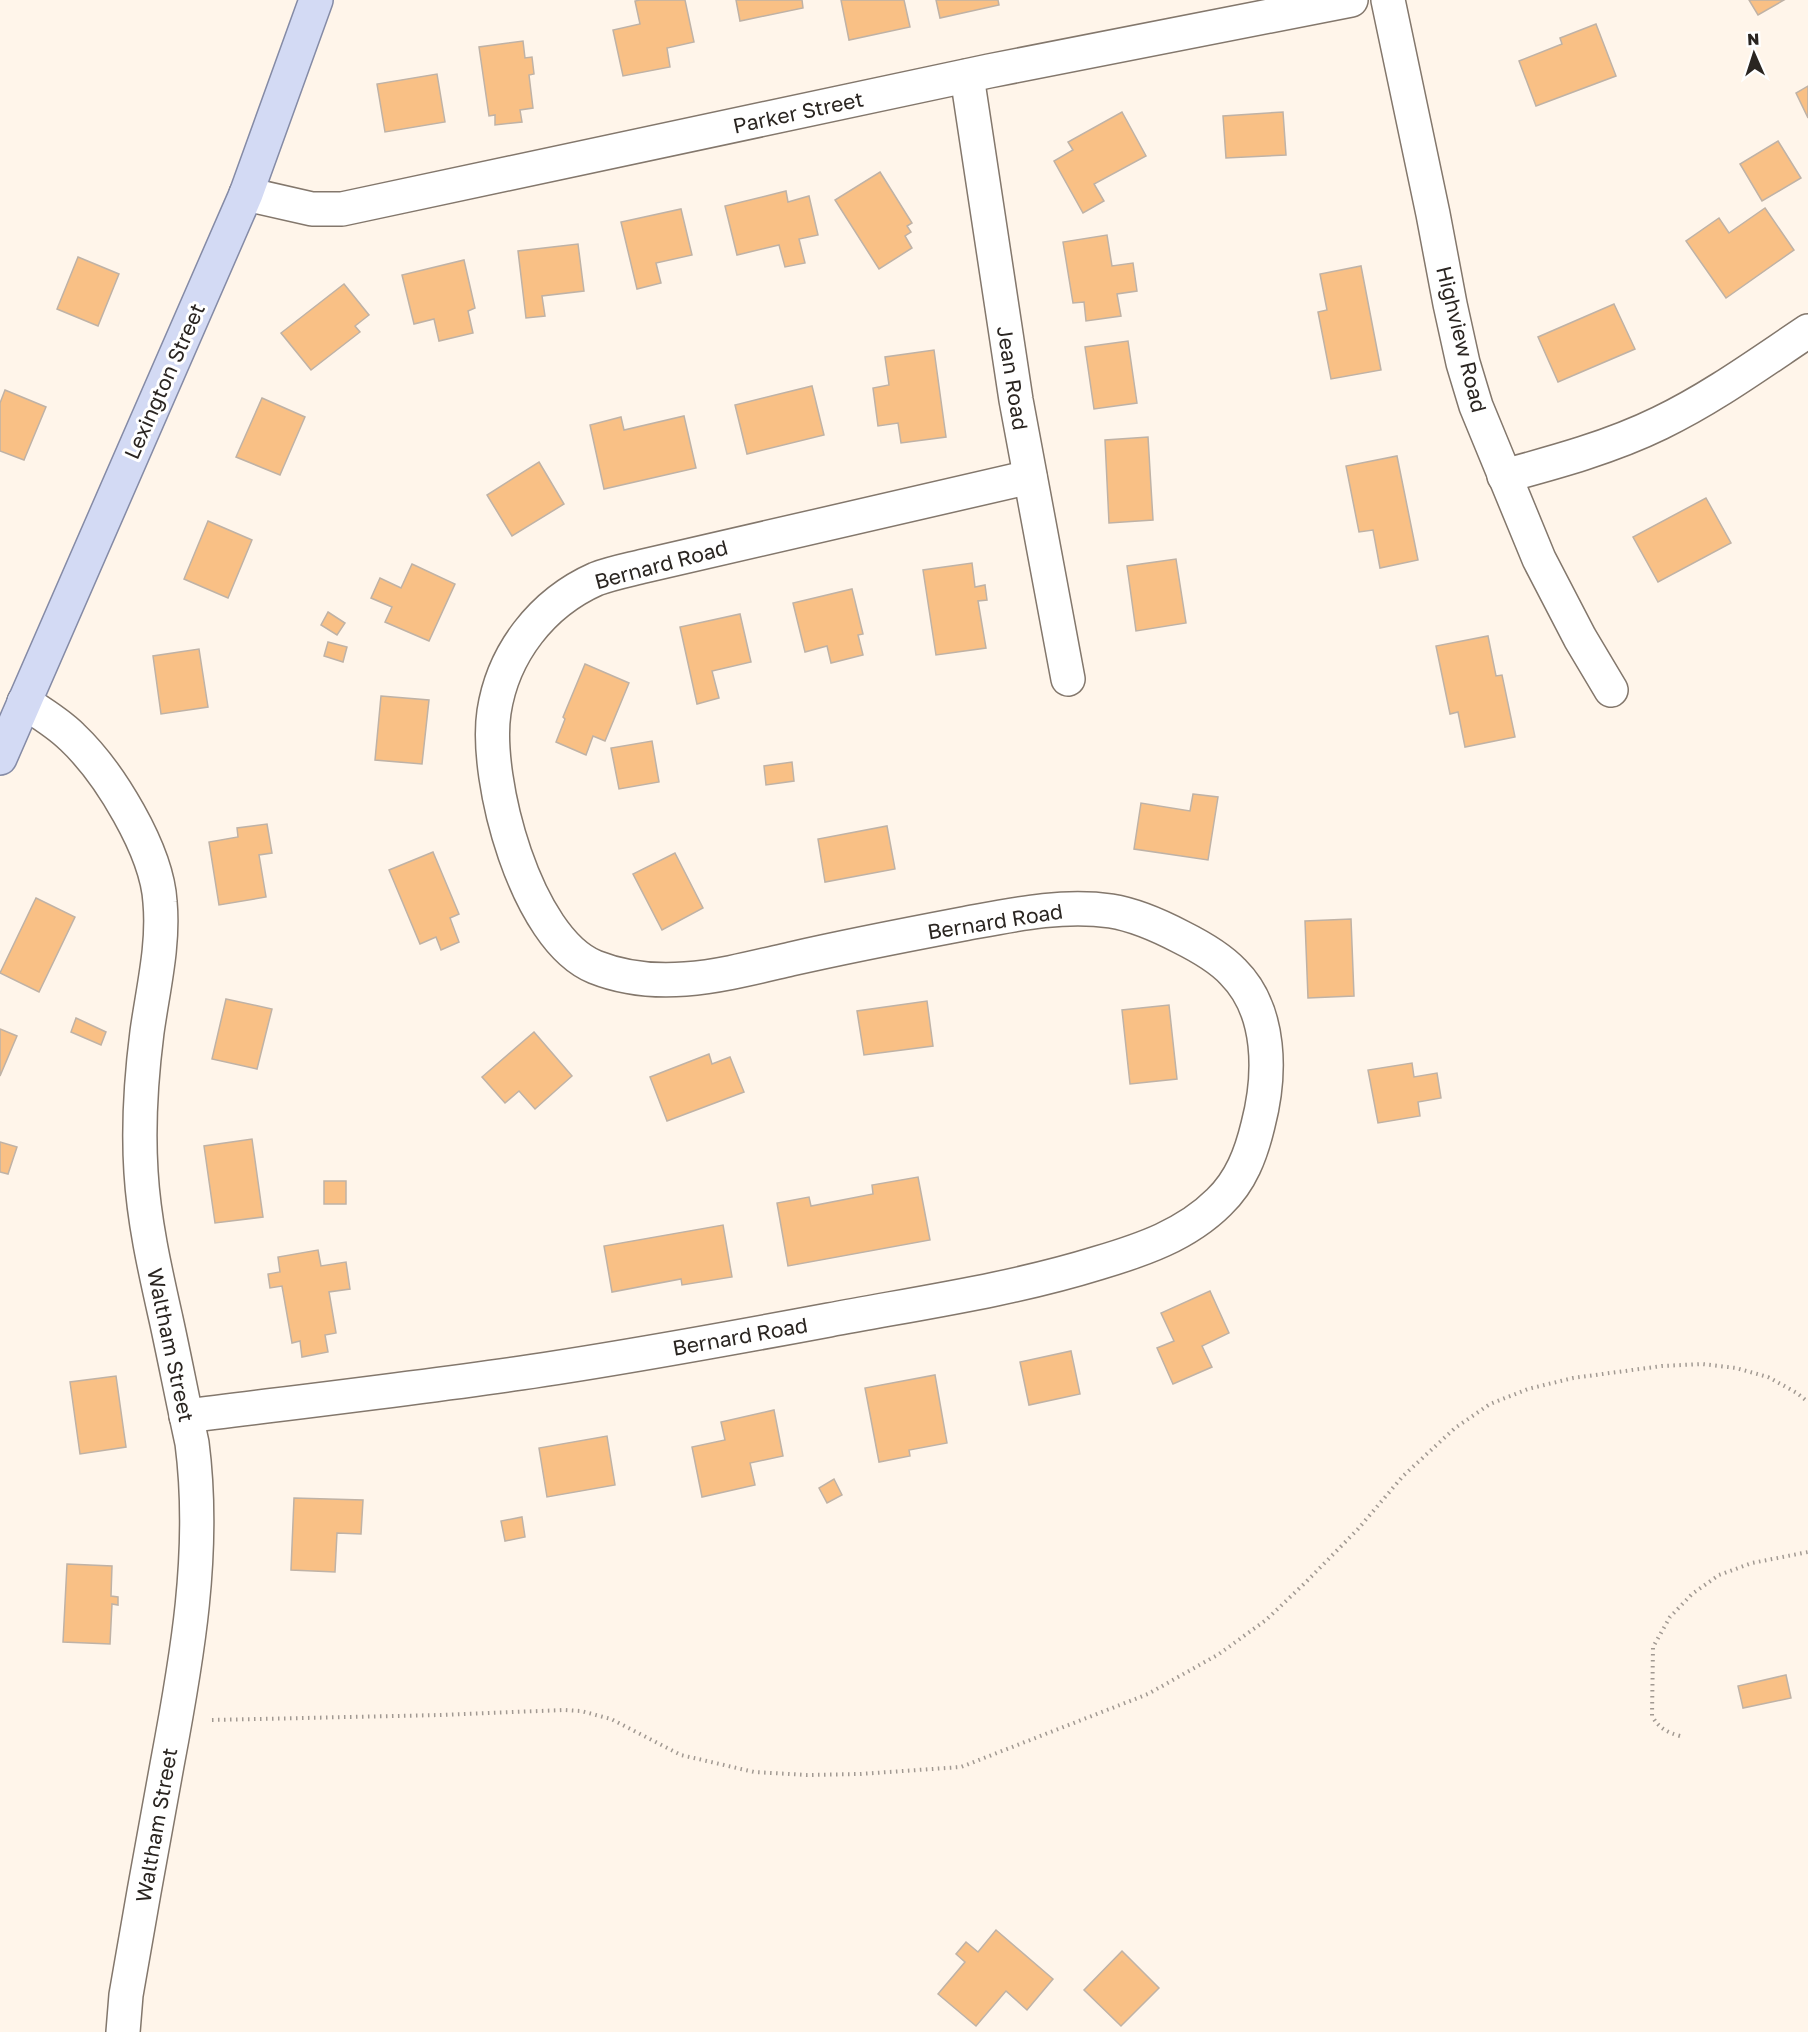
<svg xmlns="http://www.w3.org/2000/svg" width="1808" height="2032" font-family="'Golos Text',sans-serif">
  <rect width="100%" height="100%" fill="#fff5ea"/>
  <g fill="#f9c085" stroke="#bfb2a6" stroke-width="1.5">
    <polygon points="640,0 685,0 694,42 667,48 670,67 623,76 613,30 640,24 635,1"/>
    <polygon points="736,0 802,0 803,8 740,21"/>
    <polygon points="841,0 904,0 910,27 849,40"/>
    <polygon points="936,0 998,0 999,5 940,18"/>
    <polygon points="1749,0 1784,0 1758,15"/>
    <polygon points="1596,24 1616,76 1536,106 1519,61 1562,44 1560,38"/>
    <polygon points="523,41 525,58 532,57 534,74 529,75 533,108 520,110 522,122 495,125 495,115 489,116 479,47"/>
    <polygon points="437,74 445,122 385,132 377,84"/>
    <polygon points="1808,86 1808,118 1796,93"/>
    <polygon points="1122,112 1146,156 1094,184 1104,201 1083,213 1054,161 1073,150 1068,142"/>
    <polygon points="1283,112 1286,155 1226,158 1223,116"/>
    <polygon points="1778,141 1801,178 1762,201 1740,164"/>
    <polygon points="880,172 912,223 907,226 911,232 905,236 912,248 879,269 835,200"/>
    <polygon points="786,191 788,202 809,196 818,235 799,239 805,263 785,267 779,245 737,255 725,206"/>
    <polygon points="1765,208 1794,250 1726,298 1686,241 1719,218 1729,233"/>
    <polygon points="681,209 692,255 656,263 661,283 637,289 621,222"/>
    <polygon points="1107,235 1112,266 1133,263 1137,291 1117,294 1121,316 1086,321 1084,302 1073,303 1063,242"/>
    <polygon points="578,244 584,291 542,296 545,316 526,318 518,251"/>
    <polygon points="78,257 119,274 98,326 57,309"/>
    <polygon points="464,260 475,308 468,311 473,333 439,341 434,319 414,324 402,275"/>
    <polygon points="1361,266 1381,370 1331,379 1318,312 1327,310 1320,274"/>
    <polygon points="344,284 369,315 355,326 360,332 311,370 281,333"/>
    <polygon points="1614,304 1635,349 1558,382 1538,337"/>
    <polygon points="1128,341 1137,403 1094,409 1085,347"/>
    <polygon points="934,350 946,437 901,443 898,423 878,426 873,388 889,385 885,357"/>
    <polygon points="812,386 824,435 747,454 735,405"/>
    <polygon points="5,390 46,407 24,460 0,451 0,403"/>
    <polygon points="262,398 305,417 280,475 236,457"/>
    <polygon points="684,416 696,468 604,489 590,425 621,417 624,430"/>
    <polygon points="1148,437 1153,520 1109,523 1105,440"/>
    <polygon points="1397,456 1418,560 1380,568 1373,530 1359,532 1346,466"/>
    <polygon points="539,462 564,504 512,536 487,495"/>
    <polygon points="1706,498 1731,543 1658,582 1633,537"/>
    <polygon points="208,521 252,540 228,598 184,579"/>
    <polygon points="1176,559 1186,623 1136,631 1127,566"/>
    <polygon points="972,563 975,587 985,585 987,600 978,601 986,648 936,655 923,570"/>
    <polygon points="412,564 455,584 429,641 385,622 392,607 371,598 380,578 401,588"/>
    <polygon points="852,589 863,634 858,635 863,655 831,663 827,646 805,652 793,603"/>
    <polygon points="328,612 345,623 337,635 321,625"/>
    <polygon points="740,614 751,662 712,671 719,698 697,704 680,627"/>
    <polygon points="1488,636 1496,676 1502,675 1515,737 1465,747 1458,712 1450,714 1436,646"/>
    <polygon points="328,642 347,647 343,662 324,656"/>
    <polygon points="199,649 208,707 161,714 153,656"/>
    <polygon points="585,664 629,683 605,741 593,736 586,755 556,742 565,719 563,717"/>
    <polygon points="381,696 429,700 422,764 375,760"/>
    <polygon points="652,741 659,782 619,789 611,748"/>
    <polygon points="792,762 794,781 766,785 764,766"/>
    <polygon points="1193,794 1218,797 1208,860 1134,849 1141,803 1190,811"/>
    <polygon points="267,824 272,853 259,855 266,897 219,905 209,842 238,837 237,828"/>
    <polygon points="887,826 895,869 825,882 818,839"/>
    <polygon points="433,852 459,914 450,918 459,942 441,950 436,937 420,944 389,870"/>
    <polygon points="675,853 703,908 662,930 633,874"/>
    <polygon points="36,898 75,917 39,992 0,973"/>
    <polygon points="1351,919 1354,996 1308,998 1305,921"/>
    <polygon points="226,999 272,1009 257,1069 212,1059"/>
    <polygon points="927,1001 933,1046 864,1055 857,1011"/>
    <polygon points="1169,1005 1177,1079 1130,1084 1122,1010"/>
    <polygon points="76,1018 106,1032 101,1045 71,1032"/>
    <polygon points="0,1029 17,1036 0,1076"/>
    <polygon points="534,1032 572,1076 535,1109 519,1091 505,1103 482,1077"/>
    <polygon points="709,1054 712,1064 730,1057 744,1092 667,1121 650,1077"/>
    <polygon points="1412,1063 1414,1077 1437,1073 1441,1098 1418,1102 1420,1116 1378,1123 1368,1070"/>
    <polygon points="252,1139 263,1217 215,1223 204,1146"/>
    <polygon points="0,1142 17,1147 8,1174 0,1172"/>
    <polygon points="918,1177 930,1240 788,1266 777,1203 809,1197 811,1206 873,1194 872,1185"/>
    <rect x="324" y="1181" width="22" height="23"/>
    <polygon points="723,1225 732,1277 682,1285 681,1279 612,1292 604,1246"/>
    <polygon points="318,1250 321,1266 346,1262 350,1289 329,1292 336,1333 325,1335 328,1352 302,1357 300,1341 292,1343 282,1286 270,1288 268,1274 280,1272 278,1257"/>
    <polygon points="1210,1291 1229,1333 1202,1346 1212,1367 1173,1384 1157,1348 1174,1341 1161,1313"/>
    <polygon points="1071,1351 1080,1394 1029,1405 1020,1362"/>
    <polygon points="935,1375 947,1443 909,1450 910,1456 879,1462 865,1388"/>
    <polygon points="116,1376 126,1447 80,1454 70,1382"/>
    <polygon points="774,1410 783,1456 750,1463 755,1485 702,1497 692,1447 725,1440 721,1422"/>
    <polygon points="607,1436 615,1485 547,1497 539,1448"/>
    <polygon points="834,1479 842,1495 827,1503 819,1488"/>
    <polygon points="294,1498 363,1500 361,1534 337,1533 335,1572 291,1570"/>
    <polygon points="522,1517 525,1537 505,1541 501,1521"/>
    <polygon points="67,1564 112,1566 111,1596 118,1597 118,1605 112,1604 110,1644 63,1642"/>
    <polygon points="1786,1675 1791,1698 1743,1708 1738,1686"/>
    <polygon points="996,1930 1053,1979 1027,2010 1006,1991 976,2026 938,1994 965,1962 956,1954 966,1942 978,1952"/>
    <polygon points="1122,1951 1159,1988 1121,2026 1084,1990"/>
  </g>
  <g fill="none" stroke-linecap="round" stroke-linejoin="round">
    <defs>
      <g id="minor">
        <polyline points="1388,0 1433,214 1450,304 1463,363 1476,406 1539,559 1580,638 1611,690"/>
        <polyline points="967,76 1016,400 1068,679"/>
        <polyline points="246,194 312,209 342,209 989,71 1351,0"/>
        <path d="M1504,476c52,-14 107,-29 156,-53 52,-25 100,-60 148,-92"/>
        <path d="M186,1416c112,-14 224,-27 335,-43 103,-15 206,-34 308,-53 90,-17 182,-30 269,-57 44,-13 88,-28 121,-61 22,-21 32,-48 39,-77 13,-50 14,-114 -25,-153 -14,-15 -34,-26 -52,-35 -21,-11 -45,-22 -70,-26 -50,-7 -99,4 -148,13 -58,11 -115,22 -172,35 -65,15 -131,34 -196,8 -69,-28 -111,-188 -101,-255 9,-59 48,-109 102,-133 16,-6 32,-9 48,-13l386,-89"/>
      </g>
      <path id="tertiary" d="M24,702c17,11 34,21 48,35 37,35 85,113 88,165 4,43 -7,87 -13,130 -6,47 -9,93 -6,140 3,50 14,98 25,147 9,41 17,83 26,124 14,108 -5,216 -25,322 -14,77 -28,153 -41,230l-3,37"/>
      <polyline id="primary" points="0,758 246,194 316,0"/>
    </defs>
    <use href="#minor" stroke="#83776c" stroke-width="36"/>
    <use href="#tertiary" stroke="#83776c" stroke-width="36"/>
    <use href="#primary" stroke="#858ba6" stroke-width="36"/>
    <g stroke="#a19992" stroke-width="4" stroke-dasharray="1.5 4.5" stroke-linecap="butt">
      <polyline points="212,1720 440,1715 564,1710 581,1711 611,1719 681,1755 754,1772 807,1775 860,1774 961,1767 1148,1694 1219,1654 1266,1620 1306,1582 1358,1529 1403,1476 1455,1428 1490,1404 1528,1389 1573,1378 1662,1366 1702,1364 1736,1368 1768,1377 1797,1393 1808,1402"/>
      <path d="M1680,1736c-14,-4 -21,-8 -28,-20l1,-69 17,-30 22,-23 27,-19 33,-12 56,-11"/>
    </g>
    <use href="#minor" stroke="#fff" stroke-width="33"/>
    <use href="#tertiary" stroke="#fff" stroke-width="33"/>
    <use href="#primary" stroke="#d3daf4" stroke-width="33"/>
  </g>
  <g text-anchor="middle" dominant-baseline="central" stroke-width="6" stroke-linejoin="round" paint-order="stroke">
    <g font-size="21" fill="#2a2521" stroke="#fff">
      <text transform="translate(798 112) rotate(-12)">Parker Street</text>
      <text transform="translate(1462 339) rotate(76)">Highview Road</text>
      <text transform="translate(1013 378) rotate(81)">Jean Road</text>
      <text transform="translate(164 381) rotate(-66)">Lexington Street</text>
      <text transform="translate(661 564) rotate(-15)">Bernard Road</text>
      <text transform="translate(995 921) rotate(-9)">Bernard Road</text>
      <text transform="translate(740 1336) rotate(-10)">Bernard Road</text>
      <text transform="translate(171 1345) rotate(78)">Waltham Street</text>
      <text transform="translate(156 1825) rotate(-80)">Waltham Street</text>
    </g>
  </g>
  <g transform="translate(1754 54) rotate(357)" stroke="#ffffff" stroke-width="4.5" paint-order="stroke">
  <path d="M0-4.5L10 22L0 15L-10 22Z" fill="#2a2521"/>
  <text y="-9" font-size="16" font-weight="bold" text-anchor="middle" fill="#2a2521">N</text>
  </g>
</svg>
